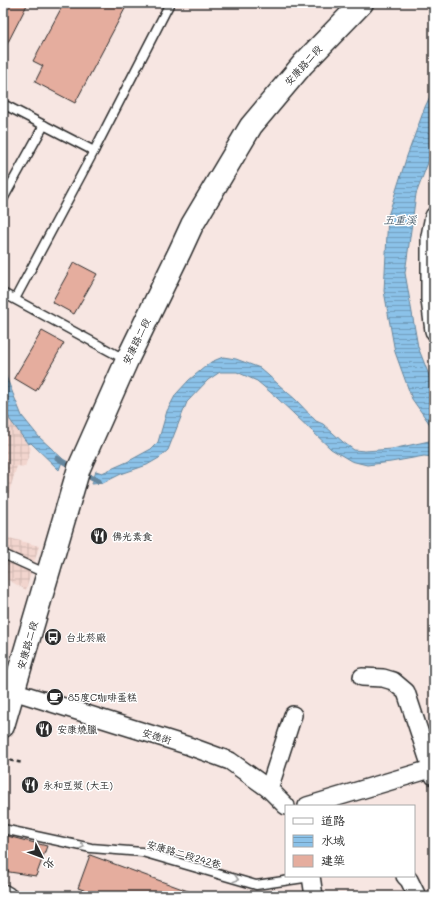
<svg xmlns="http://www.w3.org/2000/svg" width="437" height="899" font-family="Mali,'LXGW WenKai TC',sans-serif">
  <defs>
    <pattern id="industrial-grid" width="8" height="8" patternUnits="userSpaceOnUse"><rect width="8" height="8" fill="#f2d5ce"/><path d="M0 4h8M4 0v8" fill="none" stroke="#d0b7b1"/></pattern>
    <pattern id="water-rules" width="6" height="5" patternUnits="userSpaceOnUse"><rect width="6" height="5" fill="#8bc2e9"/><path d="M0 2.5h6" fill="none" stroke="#729ebd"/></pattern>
  </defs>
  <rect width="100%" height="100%" fill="#f7e6e2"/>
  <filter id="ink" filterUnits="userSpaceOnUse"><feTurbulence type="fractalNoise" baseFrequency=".025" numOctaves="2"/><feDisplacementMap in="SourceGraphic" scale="8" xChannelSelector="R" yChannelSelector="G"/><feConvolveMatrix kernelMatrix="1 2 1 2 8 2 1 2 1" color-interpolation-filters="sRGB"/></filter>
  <g filter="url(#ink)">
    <g fill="url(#industrial-grid)">
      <polygon points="3,406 10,420 31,448 25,467 17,466 3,512"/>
      <polygon points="3,532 6,533 6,537 39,546 26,590 3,577"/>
    </g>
    <g fill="url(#water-rules)" stroke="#65869d">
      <polygon points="434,88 434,147 416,194 405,273 418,347 434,388 434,430 412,399 395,352 384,291 388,216 407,156 425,107"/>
      <polygon points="223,357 236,359 260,368 296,400 316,421 323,424 343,442 354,450 365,451 392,449 434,440 434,457 424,456 391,462 367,465 351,461 331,449 276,397 257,381 237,372 220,372 208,380 187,402 168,450 159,458 147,465 121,474 103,483 92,484 96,471 102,473 127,462 151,449 158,442 167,411 176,394 189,380 211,362"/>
      <polygon points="3,369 22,416 39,437 63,459 59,470 31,443 28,444 10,420 3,406"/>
    </g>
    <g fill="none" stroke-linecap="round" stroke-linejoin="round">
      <g stroke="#65869d" stroke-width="5">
        <polyline points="57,458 74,468"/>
        <polyline points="83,473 99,481"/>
      </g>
    </g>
    <g fill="#e5ad9e" stroke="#2b2b2b">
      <polygon points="3,3 28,3 3,52"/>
      <polygon points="64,3 128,3 75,103 35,82 43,66 33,61"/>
      <polygon points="74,262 97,274 74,314 52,302"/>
      <polygon points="42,331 64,343 36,391 14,378"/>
      <polygon points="3,835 47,846 36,876 3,871"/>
      <polygon points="90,855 196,894 196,896 100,896 78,888"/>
    </g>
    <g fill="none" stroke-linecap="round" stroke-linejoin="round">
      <defs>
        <g id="lane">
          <polyline points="3,104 94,151 170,3"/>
          <polyline points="3,199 44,125"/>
          <polyline points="3,293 126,360"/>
          <polyline points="15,299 94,151"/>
          <polyline points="3,554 47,574"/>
          <polyline points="3,829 91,848 142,852 256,885 311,877"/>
        </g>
        <g id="street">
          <polyline points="434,216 430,236 430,300 434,331"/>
          <polyline points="362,677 383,678 393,681 406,692 434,776"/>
          <polyline points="13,691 189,746 230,761 269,789 286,806"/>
          <polyline points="269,789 293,715"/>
          <polyline points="307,806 434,768"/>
          <polyline points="311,876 314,896"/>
          <polyline points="405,876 409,880 417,896"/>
          <polyline points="3,893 8,896"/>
        </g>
        <polyline id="secondary" points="3,726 79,468 127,360 180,251 192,225 251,126 303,64 362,3"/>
      </defs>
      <use href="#lane" stroke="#2b2b2b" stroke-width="11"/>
      <use href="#street" stroke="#2b2b2b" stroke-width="20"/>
      <use href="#secondary" stroke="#2b2b2b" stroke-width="25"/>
      <polyline stroke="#2b2b2b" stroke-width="2.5" stroke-dasharray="4 3" stroke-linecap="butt" points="3,759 23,763"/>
      <use href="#lane" stroke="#fff" stroke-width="8"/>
      <use href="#street" stroke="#fff" stroke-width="17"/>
      <use href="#secondary" stroke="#fff" stroke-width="22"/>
    </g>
    <defs><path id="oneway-chevron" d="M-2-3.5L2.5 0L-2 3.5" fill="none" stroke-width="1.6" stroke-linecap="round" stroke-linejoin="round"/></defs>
    <g stroke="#a0a0a0">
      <use href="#oneway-chevron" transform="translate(82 846) rotate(13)"/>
      <use href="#oneway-chevron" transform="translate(236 879) rotate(16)"/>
    </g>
  </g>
  <defs>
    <symbol id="restaurant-disc" viewBox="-11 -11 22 22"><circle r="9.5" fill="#2b2b2b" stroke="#fff"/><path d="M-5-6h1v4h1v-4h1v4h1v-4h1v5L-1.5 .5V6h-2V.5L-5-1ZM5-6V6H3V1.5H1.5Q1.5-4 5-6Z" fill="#fff"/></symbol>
    <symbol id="bus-disc" viewBox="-11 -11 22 22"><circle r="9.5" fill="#2b2b2b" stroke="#fff"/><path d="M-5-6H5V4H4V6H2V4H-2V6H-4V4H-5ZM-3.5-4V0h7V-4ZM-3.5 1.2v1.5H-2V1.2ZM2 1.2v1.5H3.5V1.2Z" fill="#fff"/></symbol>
    <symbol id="cafe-disc" viewBox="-11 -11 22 22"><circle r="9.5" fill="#2b2b2b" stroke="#fff"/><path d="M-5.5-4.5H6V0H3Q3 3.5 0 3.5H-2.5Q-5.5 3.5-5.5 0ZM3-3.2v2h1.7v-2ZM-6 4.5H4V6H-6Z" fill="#fff"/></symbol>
  </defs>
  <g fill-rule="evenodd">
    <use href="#restaurant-disc" x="89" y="526" width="20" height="20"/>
    <use href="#bus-disc" x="43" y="627" width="20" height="20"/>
    <use href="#cafe-disc" x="45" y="687" width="20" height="20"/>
    <use href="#restaurant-disc" x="34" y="719" width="20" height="20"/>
    <use href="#restaurant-disc" x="20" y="775" width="20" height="20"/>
  </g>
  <g text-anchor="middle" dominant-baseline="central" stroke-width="3" stroke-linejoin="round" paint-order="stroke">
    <g font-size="10" fill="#2b2b2b" stroke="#fff">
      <text transform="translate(303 65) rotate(-48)">安康路二段</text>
      <text transform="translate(136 341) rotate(-64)">安康路二段</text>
      <text transform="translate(27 645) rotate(-74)">安康路二段</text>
      <text transform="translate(157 736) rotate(17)">安德街</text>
      <text transform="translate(184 854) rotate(16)">安康路二段242巷</text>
    </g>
    <g font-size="10" fill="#2b2b2b" stroke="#fff" text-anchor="start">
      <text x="112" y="536">佛光素食</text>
      <text x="66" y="637">台北菸廠</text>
      <text x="68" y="697">85度C咖啡蛋糕</text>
      <text x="57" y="729">安康燒臘</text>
      <text x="43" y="785">永和豆漿 (大王)</text>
    </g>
    <g font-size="11" font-style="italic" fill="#4d606e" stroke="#fff">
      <text x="400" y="219">五重溪</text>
    </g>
  </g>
  <rect width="437" height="899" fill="none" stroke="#fff" stroke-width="16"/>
  <rect x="8" y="8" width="421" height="883" fill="none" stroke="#2b2b2b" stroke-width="1.5" filter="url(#ink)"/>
  <rect x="285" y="805" width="130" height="72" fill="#ffffff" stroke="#aaaaaa"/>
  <rect x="293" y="818" width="20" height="6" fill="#ffffff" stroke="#aaaaaa"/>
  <text x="321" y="825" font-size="12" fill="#2b2b2b">道路</text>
  <rect x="293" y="835" width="20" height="12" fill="url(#water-rules)" stroke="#aaaaaa"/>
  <text x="321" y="845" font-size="12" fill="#2b2b2b">水域</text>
  <rect x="293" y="855" width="20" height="12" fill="#e5ad9e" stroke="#aaaaaa"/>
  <text x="321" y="865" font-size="12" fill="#2b2b2b">建築</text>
  <g transform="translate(42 857) rotate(132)" stroke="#ffffff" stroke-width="3" paint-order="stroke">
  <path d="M0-3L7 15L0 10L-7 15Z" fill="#2b2b2b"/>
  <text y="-6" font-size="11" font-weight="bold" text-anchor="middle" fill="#2b2b2b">北</text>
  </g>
</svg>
